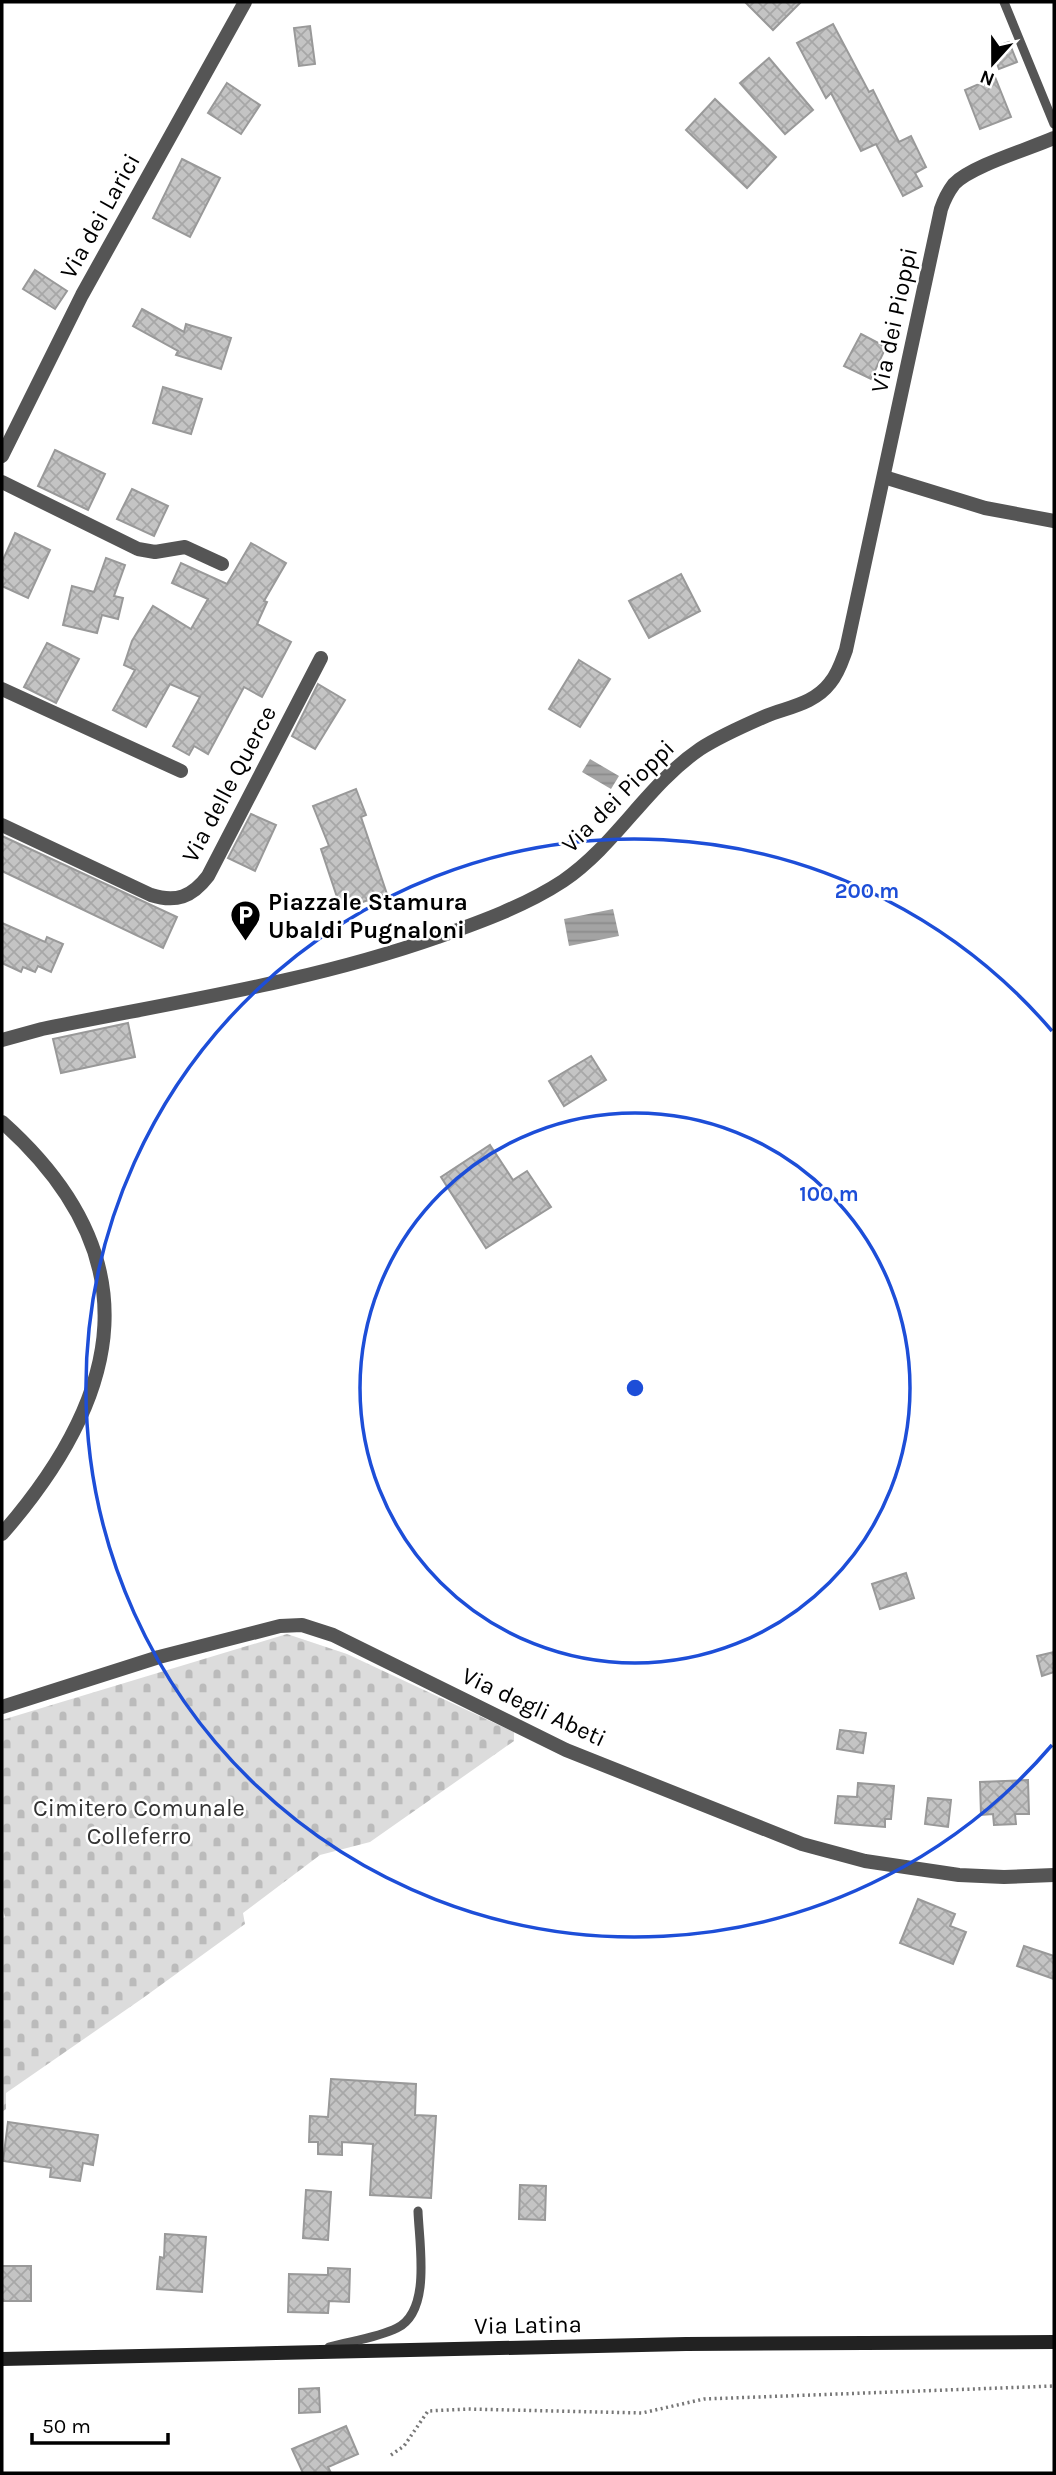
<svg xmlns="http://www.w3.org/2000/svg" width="1056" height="2475" font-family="Karla,sans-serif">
  <defs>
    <pattern id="cemetery-stones" width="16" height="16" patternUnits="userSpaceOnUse" patternTransform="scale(1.75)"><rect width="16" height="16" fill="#dcdcdc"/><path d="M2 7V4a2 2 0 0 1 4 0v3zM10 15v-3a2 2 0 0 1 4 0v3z" fill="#bbb"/></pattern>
    <pattern id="water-rules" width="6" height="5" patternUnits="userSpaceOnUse" patternTransform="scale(1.75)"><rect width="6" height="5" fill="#a3a3a3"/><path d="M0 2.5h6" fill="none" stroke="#8b8b8b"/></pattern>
    <pattern id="building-cross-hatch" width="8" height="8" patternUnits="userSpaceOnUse" patternTransform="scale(1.75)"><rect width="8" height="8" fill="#c4c4c4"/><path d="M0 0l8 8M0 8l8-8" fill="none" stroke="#a7a7a7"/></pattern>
  </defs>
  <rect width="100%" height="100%" fill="#fff"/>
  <polygon fill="url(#cemetery-stones)" points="287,1634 347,1654 514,1732 514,1741 370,1842 320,1855 243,1913 245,1924 143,1998 6,2093 6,2109 2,2112 2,1919 5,1917 2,1905 2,1720"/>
  <g fill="url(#water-rules)">
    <polygon points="590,759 619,776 611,789 582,772"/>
    <polygon points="613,909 619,936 569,946 564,919"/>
  </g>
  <g fill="url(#building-cross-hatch)" stroke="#999" stroke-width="2">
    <polygon points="745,2 801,2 773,30"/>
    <polygon points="833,24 869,92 873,90 899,142 911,136 926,167 915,173 922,186 903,196 876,144 861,151 831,93 826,98 797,43"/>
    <polygon points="310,26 315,64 299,66 294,28"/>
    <polygon points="1009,42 1017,62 999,69 991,48"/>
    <polygon points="769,58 813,110 785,134 740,83"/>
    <polygon points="995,77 1011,117 980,129 965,90"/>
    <polygon points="227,83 260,105 241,134 208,113"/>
    <polygon points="715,99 776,157 747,188 686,130"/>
    <polygon points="182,159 220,178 190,237 153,218"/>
    <polygon points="35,270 67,291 55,309 23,289"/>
    <polygon points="142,309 184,332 186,324 231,338 221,369 176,355 178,351 133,326"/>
    <polygon points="861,334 886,347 871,379 844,366"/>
    <polygon points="163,387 202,399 191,434 153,423"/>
    <polygon points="55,450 105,474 88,510 38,486"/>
    <polygon points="132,489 168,506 154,536 117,519"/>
    <polygon points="15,533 50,550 28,598 2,586 2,562"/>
    <polygon points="251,543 286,563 264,601 267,602 257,624 291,642 262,697 244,687 208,754 194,746 189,755 173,746 200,697 170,684 146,727 113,710 135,670 124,665 132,641 153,606 191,629 208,599 172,583 181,563 227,584"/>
    <polygon points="106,558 125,565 114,596 123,598 118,619 102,615 97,633 63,625 72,586 94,592"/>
    <polygon points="681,574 700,611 649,638 629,601"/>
    <polygon points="47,643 79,659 56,703 24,687"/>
    <polygon points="579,660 610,679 580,727 549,709"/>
    <polygon points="318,684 345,700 315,749 292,736"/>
    <polygon points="356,789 366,815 361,817 387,894 341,909 321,849 329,846 313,806"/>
    <polygon points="251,814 276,825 255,871 228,858"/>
    <polygon points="2,836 177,917 163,948 2,871"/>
    <polygon points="2,923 45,942 47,937 63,944 51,972 38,966 35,972 23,967 21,972 2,963"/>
    <polygon points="128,1023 135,1057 61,1073 53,1039"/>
    <polygon points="591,1056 606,1080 564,1106 549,1081"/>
    <polygon points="490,1145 513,1180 527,1171 551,1207 486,1248 441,1177"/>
    <polygon points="906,1573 914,1598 880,1609 872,1584"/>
    <polygon points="1054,1652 1054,1672 1042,1676 1037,1656"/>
    <polygon points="840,1730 866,1733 863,1753 837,1749"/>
    <polygon points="1028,1780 1029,1814 1015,1814 1016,1824 994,1825 993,1814 981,1815 980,1782"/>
    <polygon points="858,1783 894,1786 891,1819 885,1819 885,1827 835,1823 838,1796 857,1797"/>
    <polygon points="928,1798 951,1800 948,1827 925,1824"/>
    <polygon points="918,1899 955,1914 950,1926 966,1932 953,1964 900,1943"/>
    <polygon points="1024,1946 1054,1956 1054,1979 1017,1966"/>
    <polygon points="331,2079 416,2084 415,2115 436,2116 431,2198 370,2195 373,2144 342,2142 342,2155 318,2154 318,2142 309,2142 310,2116 328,2117"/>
    <polygon points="8,2122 98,2135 93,2165 83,2163 80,2181 50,2177 51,2168 3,2161"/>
    <polygon points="520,2185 546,2186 545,2220 519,2219"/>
    <polygon points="306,2190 331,2192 328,2240 303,2238"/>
    <polygon points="165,2234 206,2237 202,2292 157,2289 160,2257 164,2258"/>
    <rect x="2" y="2266" width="29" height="35"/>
    <polygon points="328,2268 350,2269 349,2302 329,2301 328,2313 288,2312 289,2274 328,2275"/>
    <polygon points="319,2388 320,2412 299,2413 299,2389"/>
    <polygon points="346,2426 358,2454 328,2467 331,2473 303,2473 292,2449"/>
  </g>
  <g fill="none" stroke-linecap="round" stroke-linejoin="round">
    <polyline stroke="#777" stroke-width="3.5" stroke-dasharray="2 3.5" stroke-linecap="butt" points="391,2455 404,2446 428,2411 468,2409 642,2413 704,2399 1054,2386"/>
    <g stroke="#555" stroke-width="9">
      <polyline points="1004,2 1054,124"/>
      <path d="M329,2347c22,-6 48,-9 68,-19 35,-17 22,-85 21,-117"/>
    </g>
    <g stroke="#555" stroke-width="14">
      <polyline points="2,456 82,295 245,2"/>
      <polyline points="884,477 985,508 1054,521"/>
      <polyline points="2,482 138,549 155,552 185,547 222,564"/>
      <polyline points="2,689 181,771"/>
      <path d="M2,825l149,70c25,8 41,2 57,-19l113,-218"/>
      <path d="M2,1040l40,-11c133,-27 268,-47 396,-92 42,-15 87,-31 125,-56 53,-36 84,-96 137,-132 20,-13 43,-23 66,-33 22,-9 48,-12 64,-33 8,-9 12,-22 16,-33l95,-441c3,-9 7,-17 13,-25 17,-18 75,-35 100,-46"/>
      <path d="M2,1122c150,134 123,271 0,412"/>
      <polyline points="2,1707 159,1657 280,1626 302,1625 333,1635 566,1750 802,1844 865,1861 959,1875 1004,1877 1054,1875"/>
    </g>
    <polyline stroke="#222" stroke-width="14" points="2,2359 686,2344 1054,2342"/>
  </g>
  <g fill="none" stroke="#1d4ed8" stroke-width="3.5">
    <circle cx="635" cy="1388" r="275"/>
    <path d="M1052 1745A549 549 0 1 1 1052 1031"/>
  </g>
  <defs>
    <symbol id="parking-pin" viewBox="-11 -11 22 30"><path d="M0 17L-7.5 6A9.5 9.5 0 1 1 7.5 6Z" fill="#000" stroke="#fff"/><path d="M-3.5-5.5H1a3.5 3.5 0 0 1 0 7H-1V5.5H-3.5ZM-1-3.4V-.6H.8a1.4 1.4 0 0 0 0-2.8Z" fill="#fff"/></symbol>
  </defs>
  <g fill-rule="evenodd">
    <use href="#parking-pin" x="228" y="898" width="35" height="47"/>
  </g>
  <g text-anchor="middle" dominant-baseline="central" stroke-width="5" stroke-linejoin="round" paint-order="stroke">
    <g font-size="24" fill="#000" stroke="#fff">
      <text transform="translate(100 216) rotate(-61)">Via dei Larici</text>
      <text transform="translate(894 320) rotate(-78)">Via dei Pioppi</text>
      <text transform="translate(229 784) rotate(-62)">Via delle Querce</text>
      <text transform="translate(618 796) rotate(-45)">Via dei Pioppi</text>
      <text transform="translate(534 1707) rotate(25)">Via degli Abeti</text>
      <text transform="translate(528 2325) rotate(-1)">Via Latina</text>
    </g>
    <g font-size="24" font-weight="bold" fill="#000" stroke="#fff" text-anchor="start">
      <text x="268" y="902">Piazzale Stamura<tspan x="268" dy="28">Ubaldi Pugnaloni</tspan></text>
    </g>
    <g font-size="24" fill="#333" stroke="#fff">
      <text x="139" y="1808">Cimitero Comunale<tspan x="139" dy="28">Colleferro</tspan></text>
    </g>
  </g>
  <circle cx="635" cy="1388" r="10" fill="#1d4ed8" stroke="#fff" stroke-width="3.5"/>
  <g font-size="21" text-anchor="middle" font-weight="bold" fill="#1d4ed8" stroke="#fff" stroke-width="5" stroke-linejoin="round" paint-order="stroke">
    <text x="867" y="898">200 m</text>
    <text x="829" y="1201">100 m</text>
  </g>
  <rect width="1056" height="2475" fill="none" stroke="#000000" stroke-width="7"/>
  <g transform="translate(993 63) rotate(201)" stroke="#ffffff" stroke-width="5" paint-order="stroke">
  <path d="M0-5L12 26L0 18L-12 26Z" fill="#000000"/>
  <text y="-10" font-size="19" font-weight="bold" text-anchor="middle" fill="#000000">N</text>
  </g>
  <path d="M32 2433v10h136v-10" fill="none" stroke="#000000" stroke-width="3.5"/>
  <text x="42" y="2433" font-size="21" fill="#000000" stroke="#ffffff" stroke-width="5" paint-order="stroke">50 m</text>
</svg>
